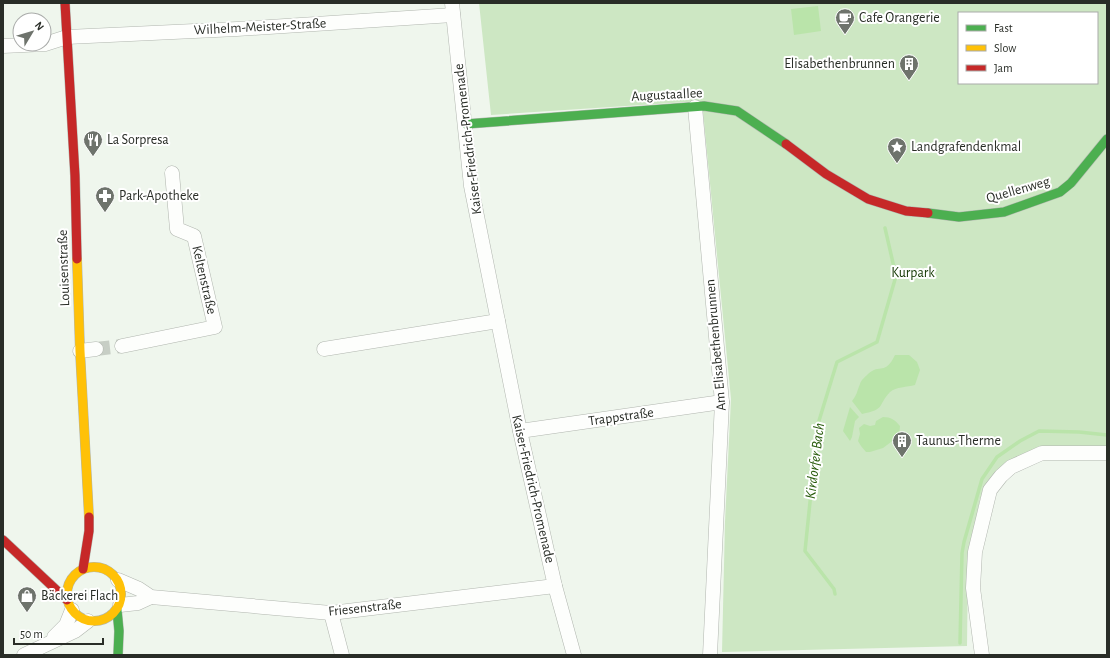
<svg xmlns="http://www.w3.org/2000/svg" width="1110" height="658" font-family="'Alegreya Sans',sans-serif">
  <rect width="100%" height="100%" fill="#eff6ed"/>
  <path fill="#cde7c3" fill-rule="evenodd" d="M479,3h628v445h-66l-19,6 -16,9 -13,14 -13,22 -12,64 -1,83 -245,6 3,-130 6,-123 -29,-298 -211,14zM959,13h138v70h-138z"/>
  <g fill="#bae4aa">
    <polygon points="818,6 821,31 794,35 791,9"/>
    <path d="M895,355h14l8,7 3,8 -5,15c-8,2 -19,2 -25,7 -13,14 -4,17 -28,22l-10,-13c5,-6 5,-10 8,-17 1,-4 5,-7 8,-10 12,-11 17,2 27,-19z"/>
    <polygon points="850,407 859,417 855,421 852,437 850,441 843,431"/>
    <path d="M883,417c8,0 12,3 17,9l-1,10 -16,12 -13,4h-4l-5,-6 -3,-5 2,-7 -1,-6 5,-4 6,2 5,-1 1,-4z"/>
  </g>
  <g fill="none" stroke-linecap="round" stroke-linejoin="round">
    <g stroke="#bae4aa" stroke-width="3.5">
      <polyline points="835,594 834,589 805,551 818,424 837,362 877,342 896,276 885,228"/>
      <polyline points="960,643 962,553 964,542 982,479 997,457 1020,441 1039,431 1079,432 1107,435"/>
    </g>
    <polyline stroke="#c7cec5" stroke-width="14" stroke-dasharray="14 7" stroke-linecap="butt" points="96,349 122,346"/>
    <defs>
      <g id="street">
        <polyline points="452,3 471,186 520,431 555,586 574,655"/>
        <polyline points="3,46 45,44 67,37 237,29 453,15"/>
        <polyline points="695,107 722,402 710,655"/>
        <polyline points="122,346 215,327 194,236 177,229 172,173"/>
        <polyline points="324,349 498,321"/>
        <polyline points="80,351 96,349"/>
        <polyline points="520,431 722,402"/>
        <polyline points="118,580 139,589 151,597 331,613 555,586"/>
        <polyline points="120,605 138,603 151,597"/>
        <polyline points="331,613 342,655"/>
        <polyline points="54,637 66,625 72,610"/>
        <polyline points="24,655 75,631 88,621"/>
        <polyline points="982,655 973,588 975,552 990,490 1001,476 1011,467 1042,453 1107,453"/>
      </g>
      <g id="fast">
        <polyline points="466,124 704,106 737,111 786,144"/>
        <polyline points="928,213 959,217 1004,212 1060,192 1071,183 1107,139"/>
        <polyline points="117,610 119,631 118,655"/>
      </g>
      <g id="slow">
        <polyline points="77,259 80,351 89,517"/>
        <circle cx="94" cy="594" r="27"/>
      </g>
      <g id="jam">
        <polyline points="65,3 75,176 77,259"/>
        <polyline points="786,144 826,174 868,199 906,211 928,213"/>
        <polyline points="3,540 67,600"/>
        <polyline points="83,569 89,531 89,517"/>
      </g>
    </defs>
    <use href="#street" stroke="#b1b6af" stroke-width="15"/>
    <use href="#fast" stroke="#b1b6af" stroke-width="10"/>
    <use href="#slow" stroke="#b1b6af" stroke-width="10"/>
    <use href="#jam" stroke="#b1b6af" stroke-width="10"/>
    <use href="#street" stroke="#fdfefc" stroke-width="14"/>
    <use href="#fast" stroke="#4caf50" stroke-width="9"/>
    <use href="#slow" stroke="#ffc107" stroke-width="9"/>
    <use href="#jam" stroke="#c62828" stroke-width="9"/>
  </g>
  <defs>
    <symbol id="cafe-pin" viewBox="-11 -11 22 30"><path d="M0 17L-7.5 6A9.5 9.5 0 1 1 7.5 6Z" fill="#6e736c" stroke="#fff"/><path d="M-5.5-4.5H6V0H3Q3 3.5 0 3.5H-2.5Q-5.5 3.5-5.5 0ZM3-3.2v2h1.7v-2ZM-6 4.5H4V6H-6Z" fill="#fff"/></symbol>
    <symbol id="building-pin" viewBox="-11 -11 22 30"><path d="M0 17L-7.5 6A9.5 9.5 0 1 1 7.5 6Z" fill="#6e736c" stroke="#fff"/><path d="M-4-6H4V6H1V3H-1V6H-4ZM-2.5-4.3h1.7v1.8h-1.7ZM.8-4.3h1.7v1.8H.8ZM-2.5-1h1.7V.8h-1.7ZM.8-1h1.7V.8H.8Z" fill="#fff"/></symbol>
    <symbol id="restaurant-pin" viewBox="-11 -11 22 30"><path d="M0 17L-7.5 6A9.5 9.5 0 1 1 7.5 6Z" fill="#6e736c" stroke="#fff"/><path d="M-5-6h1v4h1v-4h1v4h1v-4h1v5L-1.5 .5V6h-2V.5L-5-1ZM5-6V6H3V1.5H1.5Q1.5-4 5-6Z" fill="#fff"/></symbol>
    <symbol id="sight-pin" viewBox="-11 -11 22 30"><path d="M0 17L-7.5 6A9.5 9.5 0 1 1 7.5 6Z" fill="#6e736c" stroke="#fff"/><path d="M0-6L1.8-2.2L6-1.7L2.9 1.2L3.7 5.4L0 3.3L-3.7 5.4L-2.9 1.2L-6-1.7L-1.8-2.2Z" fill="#fff"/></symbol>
    <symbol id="pharmacy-pin" viewBox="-11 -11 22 30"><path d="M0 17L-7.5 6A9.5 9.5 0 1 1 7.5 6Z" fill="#6e736c" stroke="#fff"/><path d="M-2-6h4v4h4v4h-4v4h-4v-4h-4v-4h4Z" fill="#fff"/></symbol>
    <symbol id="shop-pin" viewBox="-11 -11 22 30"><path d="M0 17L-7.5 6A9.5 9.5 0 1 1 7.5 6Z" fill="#6e736c" stroke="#fff"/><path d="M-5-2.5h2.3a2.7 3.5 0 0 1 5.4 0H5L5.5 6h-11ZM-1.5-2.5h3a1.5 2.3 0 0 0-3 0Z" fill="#fff"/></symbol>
  </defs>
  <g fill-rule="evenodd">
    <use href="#cafe-pin" x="834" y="7" width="22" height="30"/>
    <use href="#building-pin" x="898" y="53" width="22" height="30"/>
    <use href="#restaurant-pin" x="82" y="129" width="22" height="30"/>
    <use href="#sight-pin" x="886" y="136" width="22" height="30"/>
    <use href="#pharmacy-pin" x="94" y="185" width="22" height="30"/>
    <use href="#building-pin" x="891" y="430" width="22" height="30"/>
    <use href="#shop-pin" x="16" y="585" width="22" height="30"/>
  </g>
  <g text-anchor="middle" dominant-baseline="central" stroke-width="4" stroke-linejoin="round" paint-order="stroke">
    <g font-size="14" fill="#292d27" stroke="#fff" text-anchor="start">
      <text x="859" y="18">Cafe Orangerie</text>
      <text x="895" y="64" text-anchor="end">Elisabethenbrunnen</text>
      <text x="107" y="140">La Sorpresa</text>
      <text x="911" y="147">Landgrafendenkmal</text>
      <text x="119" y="196">Park-Apotheke</text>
      <text x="916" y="441">Taunus-Therme</text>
      <text x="41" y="596">Bäckerei Flach</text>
    </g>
    <g font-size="14" fill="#292d27" stroke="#fff">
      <text transform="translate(260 27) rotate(-3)">Wilhelm-Meister-Straße</text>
      <text transform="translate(667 95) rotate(-3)">Augustaallee</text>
      <text transform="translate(468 139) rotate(-97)">Kaiser-Friedrich-Promenade</text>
      <text transform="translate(1018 190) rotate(-16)">Quellenweg</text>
      <text transform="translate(64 268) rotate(-92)">Louisenstraße</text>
      <text transform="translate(204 280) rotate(77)">Keltenstraße</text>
      <text transform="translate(716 345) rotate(-95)">Am Elisabethenbrunnen</text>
      <text transform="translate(621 417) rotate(-8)">Trappstraße</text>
      <text transform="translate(533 489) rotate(77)">Kaiser-Friedrich-Promenade</text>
      <text transform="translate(365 608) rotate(-6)">Friesenstraße</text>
    </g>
    <g font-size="14" fill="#123600" stroke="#fff">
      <text x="913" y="273">Kurpark</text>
    </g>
    <g font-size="15" font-style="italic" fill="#285b0b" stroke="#fff">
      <text transform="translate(815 461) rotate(-83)">Kirdorfer Bach</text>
    </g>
  </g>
  <rect width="1110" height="658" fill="none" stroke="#292d27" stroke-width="8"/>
  <rect x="958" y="12" width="140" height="72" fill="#ffffff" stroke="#a9aba9"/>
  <rect x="966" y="25" width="20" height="6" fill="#4caf50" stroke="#a9aba9"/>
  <text x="994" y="32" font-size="12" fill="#292d27">Fast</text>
  <rect x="966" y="45" width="20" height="6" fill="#ffc107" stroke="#a9aba9"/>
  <text x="994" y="52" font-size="12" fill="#292d27">Slow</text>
  <rect x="966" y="65" width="20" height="6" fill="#c62828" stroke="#a9aba9"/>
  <text x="994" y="72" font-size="12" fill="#292d27">Jam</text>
  <g transform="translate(32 32) rotate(52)"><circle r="19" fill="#ffffff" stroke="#a9aba9"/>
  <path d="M0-3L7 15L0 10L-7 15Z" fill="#6e736c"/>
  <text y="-6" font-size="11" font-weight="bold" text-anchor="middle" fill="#292d27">N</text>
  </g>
  <path d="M14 638v6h89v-6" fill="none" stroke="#292d27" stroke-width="2"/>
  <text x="20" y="638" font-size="12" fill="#292d27" stroke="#ffffff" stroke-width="3" paint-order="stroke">50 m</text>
</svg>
